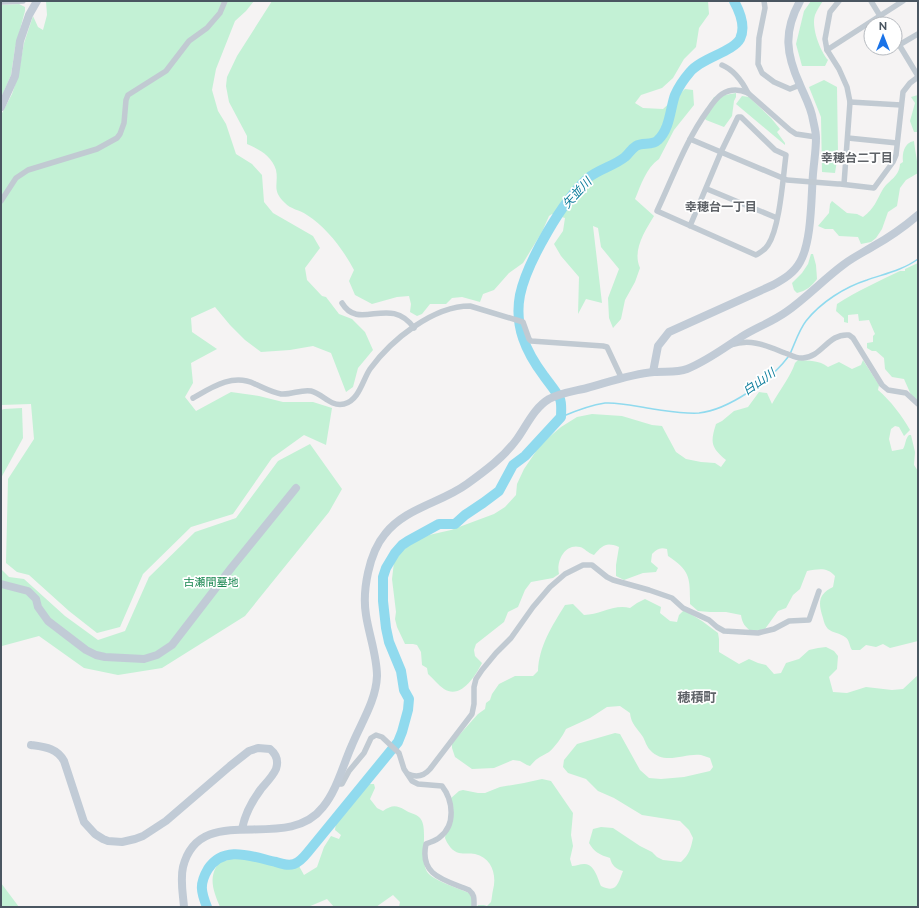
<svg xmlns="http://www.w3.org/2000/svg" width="919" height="908" font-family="Raleway,'Noto Sans JP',sans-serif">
  <rect width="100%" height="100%" fill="#f5f3f3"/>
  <g fill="#c3f1d5">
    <polygon points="46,1 254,1 246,11 235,21 216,69 212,90 218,111 226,124 236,154 252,164 262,175 264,202 273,213 313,236 320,248 305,268 307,280 322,296 326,297 339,314 352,319 365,332 373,350 358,368 353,387 346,392 331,353 313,346 290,350 261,352 245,340 230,325 215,307 191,318 192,332 217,349 191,363 193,383 185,397 196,411 231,392 259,396 283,402 313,402 332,408 326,445 304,435 272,458 233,514 191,527 143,574 120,627 97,633 69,611 29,575 17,572 6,563 8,479 34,439 31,404 1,405 1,115 12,94 18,76 24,43 33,16 38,27 43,30 47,15"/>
    <path d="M272,1h436l1,13 -10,14 -3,19 -12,12 -11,19 -11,10 -21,7 -6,8 8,5 20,1 22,-20 8,1 1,15 -20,25 -15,29c-13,9 -18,26 -24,40l19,17c-9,15 -22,34 -14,52l-5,14 -10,18 -4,19 -8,9 -4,-10 -1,-20 11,-29 -18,-22 -3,-19 -5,-2 9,77 -16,-4 -8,15 1,-37 -18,-21 -7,-12 9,-13 2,-13 -13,-4 -3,2 -7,16 -19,31 -14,10 -15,17 -11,4 -3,8 -18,-5 -10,1 -6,6h-16l-8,10 -5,2 -7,-4 1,-8 -2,-8 -12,1 -25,7 -17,-9 -6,-14 5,-11c-11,-21 -28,-43 -47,-55 -7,-5 -17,-6 -22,-12 -14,-13 -6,-19 -9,-33 -4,-14 -17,-21 -29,-26v-8l-18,-34 -3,-16 1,-9 10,-21z"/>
    <path d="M811,1h12c-3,4 -6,9 -8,14 -4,12 5,36 13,45l-3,6h-23l-6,-22 8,-33z"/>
    <polygon points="19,4 25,7 25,11 15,48 11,75 1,98 1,5"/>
    <polygon points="824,80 837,87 838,154 835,173 822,172 821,117 809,87"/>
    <polygon points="736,93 736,97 734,101 732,116 724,127 706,120 702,116 714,97"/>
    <polygon points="918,95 918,132 914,132 910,121 915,103 911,97"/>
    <polygon points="742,96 749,97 771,118 780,129 777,132 785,143 785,145 736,104"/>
    <path d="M914,141c1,11 4,21 4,32l-12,7 -6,8 -3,18 -9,6 -6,17 -6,9 -5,4 -10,2 -3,-7 -19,-1 -6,-7h-8l-7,-3 11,-13 1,-9 2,-3 15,12 10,1 6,3c12,-9 13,-16 20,-28 7,-10 16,-12 17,-25l3,-2c-1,-9 1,-19 11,-21z"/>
    <path d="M811,254h2l3,11 1,14c-5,7 -11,12 -20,14l-3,-3 -2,-7 10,-10 6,-9z"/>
    <path d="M918,263v139l-6,-5 -8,-18 -12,-2 -7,-8 -1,-11 -8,-7h-4l-5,-3v-5l6,-1v-6l2,-2 -6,-14 -10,1 -1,-7 -10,1v8l-4,-1v-4l-8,-7 1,-7c20,-13 42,-23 63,-33h5v-2z"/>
    <path d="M798,360c11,1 21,0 30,7l11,-5 13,7 9,-4 2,-5 16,25 -1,5c12,10 25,27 32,40l-6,6 -5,-9 -4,-1 -4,3 -2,10 3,12 11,-2c3,-5 2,-10 6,-14h2l4,17 -1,13 4,6v170l-28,7 -7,-4 -7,3 -10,-2 -6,5h-8c-3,-4 -2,-10 -7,-13 -5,-4 -12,-4 -17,-8 -3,-3 -4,-7 -5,-11 -5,-15 -5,-24 10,-31l2,-11c-8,-9 -16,-7 -28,-5l-7,18 -7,6 -7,13 -8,3 -13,18 -13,3c-7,-5 -10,-9 -11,-17l-15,-3h-16l-12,-1 -8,-7c0,-25 1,-33 -22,-48l-1,-7c-7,-2 -10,0 -15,5l-1,8 7,6 -2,4 -13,1 -19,7 -8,-4v-11l3,-18c-13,-5 -16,-2 -25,8 -7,-2 -9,-7 -14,-8 -15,-4 -24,14 -21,27l-6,4 -22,4 -6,8 -7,17 -10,5 -4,10 -28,22 -2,6 1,6 7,7c-6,12 -21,37 -38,26 -6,-4 -10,-10 -16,-15l-1,-6 -5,-3 -1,-13 -4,-7 -4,-1h-8l-8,-17 -2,-8 1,-7 -4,-33 2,-17 8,-11 13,-10 14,-6 22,-5 43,-16 11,-7 11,-12 1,-11 7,-15 17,-25 20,-17 16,-10 15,-3 30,2 30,9 10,1 14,26 10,7 15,3 14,1 6,4 5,-7c-15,-13 -16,-17 -10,-36l6,-3 12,-10 14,-4 11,-15 8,1 5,11c7,-13 19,-28 23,-41z"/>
    <polygon points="22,408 23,438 1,478 1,410 4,409"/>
    <polygon points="310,444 342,489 329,512 245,616 162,668 118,675 84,668 39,636 2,646 2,718 1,743 1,569 9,577 24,579 65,616 98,640 125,631 149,577 195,532 236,518 278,461"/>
    <path d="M645,599l16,8 -1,6 10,8 7,1 2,-7 5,-5 18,11 16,12 1,6v13l20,12 10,-5 9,4 8,2 8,9 7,-1 5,-10 13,-4 10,-9 9,-2 8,-1 8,4 4,5 -1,13 -8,8 4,15 14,1 19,-6 26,3 11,-1 15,-14v232h-441l1,-2h6l3,1 4,-4c1,-4 1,-8 2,-12 4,-15 -1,-32 -18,-36 -5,-1 -11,0 -16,-1 -6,-1 -12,-9 -14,-15 0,-4 4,-7 4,-11 2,-9 1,-19 1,-28l9,-8 4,-1 15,3h7l15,-6 24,-4 18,-4 9,2 22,32 -2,22 2,11 -3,13 2,7c4,0 8,-2 12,-2 10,-1 14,15 17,22 16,8 17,-3 22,-15 -7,-2 -11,-5 -13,-13 -10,-3 -16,-6 -21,-15l4,-14 8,-2 12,1 27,18 12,6 5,5 6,3 18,2c8,-7 10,-14 12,-24l-4,-8 -9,-9 -38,-6 -28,-17 -16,-7 -12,-12 -18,-6 -5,-6 1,-7 13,-16 38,-11 5,1 20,36 9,8 12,1 23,-2 26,-6 3,-4 -3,-9c-3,-1 -6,-2 -9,-3 -18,-2 -36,11 -51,-5 -3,-3 -5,-9 -7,-13 -6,-9 -12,-13 -13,-24l-10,-7 -13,1 -17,11 -24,11c-3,7 -12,19 -17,23 -3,2 -6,3 -9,5 -4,2 -7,6 -10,9l-3,-1 -7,-4 -7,-1 -19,8 -22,1 -17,-12 -3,-9v-5l26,-29 7,-5 1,-6 4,-3 2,-6 7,-10 16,-8h18l5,-5c1,-25 14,-45 27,-66l8,-1 11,11c16,0 29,-11 46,-7l7,-5z"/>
    <path d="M368,784h6l1,4 -5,11 7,9 6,3c9,-6 13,-6 22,-1 4,3 11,4 14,7 11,9 -1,43 9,56 5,7 34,17 44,21v13h-73l1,-5 -7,-7 -17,12h-42l-7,-8 -19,8h-88c-7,-17 -12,-29 -1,-45l9,-2 2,-3h16l37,9h16l5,9 13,-8 7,-20 7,-11 8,3 2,-4 -6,-5 1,-8z"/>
    <polygon points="1,883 19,907 1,907"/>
  </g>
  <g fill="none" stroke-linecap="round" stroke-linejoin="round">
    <g stroke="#90daee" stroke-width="1.5">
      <path d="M790,354c5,-11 9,-24 16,-33 15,-19 39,-34 61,-41 17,-6 36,-10 51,-21"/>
      <path d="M561,417c14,-6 30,-12 44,-14 16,-1 33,4 48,6 15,2 31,5 46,4 29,-3 72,-33 89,-56"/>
    </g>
    <path stroke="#90daee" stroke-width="10" d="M207,907c-6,-15 -8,-23 1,-38 16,-25 45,-12 68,-7 6,2 12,4 18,2 6,-2 10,-7 14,-12l90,-110 4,-10 6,-22 1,-11 -5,-9 -3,-19 -12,-29 -3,-14 -3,-27v-24l3,-9 9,-15 7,-8 6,-4 31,-17h16l10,-9 18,-12 16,-12 14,-26 12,-9 36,-39c0,-6 1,-13 -1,-18 -4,-8 -11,-16 -16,-23 -18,-24 -30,-50 -24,-81 7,-33 43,-95 68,-117 11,-9 26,-12 37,-21 4,-3 6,-8 11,-11 7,-4 16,0 22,-6 12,-11 12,-31 17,-45 4,-9 9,-16 15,-23 11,-14 43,-20 50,-33 6,-12 0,-27 -6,-38"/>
    <g stroke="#c1cad2" stroke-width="5.5">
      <polyline points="764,1 765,8 759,38 758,64 762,73 774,82 790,89 800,85"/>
      <polyline points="839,1 830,12 825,39 827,50 839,69 847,87 850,102 844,184"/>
      <polyline points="871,1 885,24"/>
      <polyline points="1,2 23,1"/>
      <polyline points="895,38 918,76"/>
      <polyline points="899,45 918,34"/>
      <polyline points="827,50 903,1"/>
      <path d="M722,65c12,5 20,16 26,28"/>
      <polyline points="850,102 901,105"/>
      <polyline points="848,138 897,143"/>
      <polyline points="690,139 785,179"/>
      <polyline points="840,184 874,188 893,162 896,155 903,92 910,83 918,77"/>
      <polyline points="707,189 777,218"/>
      <polyline points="1,201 16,178 28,170 97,149 117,138 120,134 124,123 126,100 128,95 166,71 189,41 207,28 220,13 225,1"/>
      <path d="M690,226l31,-74 17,-35h3l34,33 11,5c-3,22 -6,72 -18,90 -3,5 -7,7 -12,10l-99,-44c16,-34 29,-71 51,-101 4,-6 8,-12 14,-16 8,-5 17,-5 26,-1l42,37 6,4 20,3"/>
      <path d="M342,303c17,29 48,-9 72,25"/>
      <path d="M731,345c20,-7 36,1 54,8 6,2 12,6 18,5 19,-1 25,-25 46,-23l4,3 29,47 6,5 18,3 12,11"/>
      <path d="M193,398c19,-11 40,-25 62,-14 9,4 16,8 26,10 10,1 21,-5 30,-3 12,3 19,16 33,13 15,-3 19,-25 26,-35 21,-29 63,-63 100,-63l53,16 6,17 2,2 72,5 4,1 15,32"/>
      <path d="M408,774c9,4 16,2 22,-5l42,-55 2,-10v-17l2,-8 6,-9 14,-17 15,-15 22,-31 17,-20 15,-13 18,-9h9l15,12 6,3 36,10 23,8 11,10 26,12 8,7 7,4 34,2 16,-4 15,-8 20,-1 10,-29"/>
      <path d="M336,784h6l7,-13 15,-18 7,-15 5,-3 6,2 17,16 5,16 8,12 6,3 24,2c11,14 14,39 -2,51 -4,4 -10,5 -14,7 -7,32 19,36 43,46 6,5 5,9 5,17"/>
    </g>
    <g stroke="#c1cbd6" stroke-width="8">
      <polyline points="1,107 15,76 20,41 29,15 37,1"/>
      <path d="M653,372l5,-26 11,-14 104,-47c11,-6 21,-12 27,-23 12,-21 11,-64 13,-88 1,-12 3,-24 3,-36 0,-6 -2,-13 -3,-18 -2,-13 -8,-23 -13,-35 -14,-31 -17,-53 0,-84"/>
      <polyline points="1,584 28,591 36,599 38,607 48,621 86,650 96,655 105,657 144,659 157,655 172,645 232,567 296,488"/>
      <path d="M31,745c14,2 26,3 33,16l20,61 11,12 8,5 5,2 14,1 13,-3 8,-3 23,-15 64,-55 19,-15 9,-3 12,1c6,5 9,11 6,20 -3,7 -10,14 -15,20 -9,12 -16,25 -19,40"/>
      <path d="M184,907c-1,-13 -4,-27 -1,-40 17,-68 103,-12 140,-60 14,-17 20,-42 29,-62 9,-22 24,-44 25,-69 0,-20 -8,-41 -11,-61 -4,-24 3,-62 19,-81 20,-26 56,-31 82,-50 18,-13 37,-27 50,-45 10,-14 17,-31 32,-40 11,-6 26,-8 38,-11 22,-6 44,-14 67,-16 11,-1 23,1 33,-3 20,-8 37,-21 54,-32 14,-9 31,-15 45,-25 20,-14 37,-32 57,-47 9,-7 19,-12 29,-18 16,-9 32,-20 46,-32"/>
    </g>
    <polyline stroke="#c1cad2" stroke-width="5.5" points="787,180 838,184"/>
  </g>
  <g text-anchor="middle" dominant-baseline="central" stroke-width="3.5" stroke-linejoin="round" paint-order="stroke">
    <g font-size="11" fill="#17864f" stroke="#fff">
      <text x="211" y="582">古瀬間墓地</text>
    </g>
    <g font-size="12" font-weight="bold" fill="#5f6368" stroke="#fff">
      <text x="857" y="158">幸穂台二丁目</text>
      <text x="721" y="207">幸穂台一丁目</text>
    </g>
    <g font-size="12" font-style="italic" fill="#0c7c9b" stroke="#fff">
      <text transform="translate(577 193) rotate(-47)">矢並川</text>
      <text transform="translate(759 382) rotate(-35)">白山川</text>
    </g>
    <g font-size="13" font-weight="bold" fill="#5f6368" stroke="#fff">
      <text x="697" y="697">穂積町</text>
    </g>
  </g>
  <rect width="919" height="908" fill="none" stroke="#4a5661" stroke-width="4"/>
  <g transform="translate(883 36)"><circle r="19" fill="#ffffff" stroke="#b7bbc0"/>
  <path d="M0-3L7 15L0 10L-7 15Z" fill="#1a73e8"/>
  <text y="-6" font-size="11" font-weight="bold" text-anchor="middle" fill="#4a5661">N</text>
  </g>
</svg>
